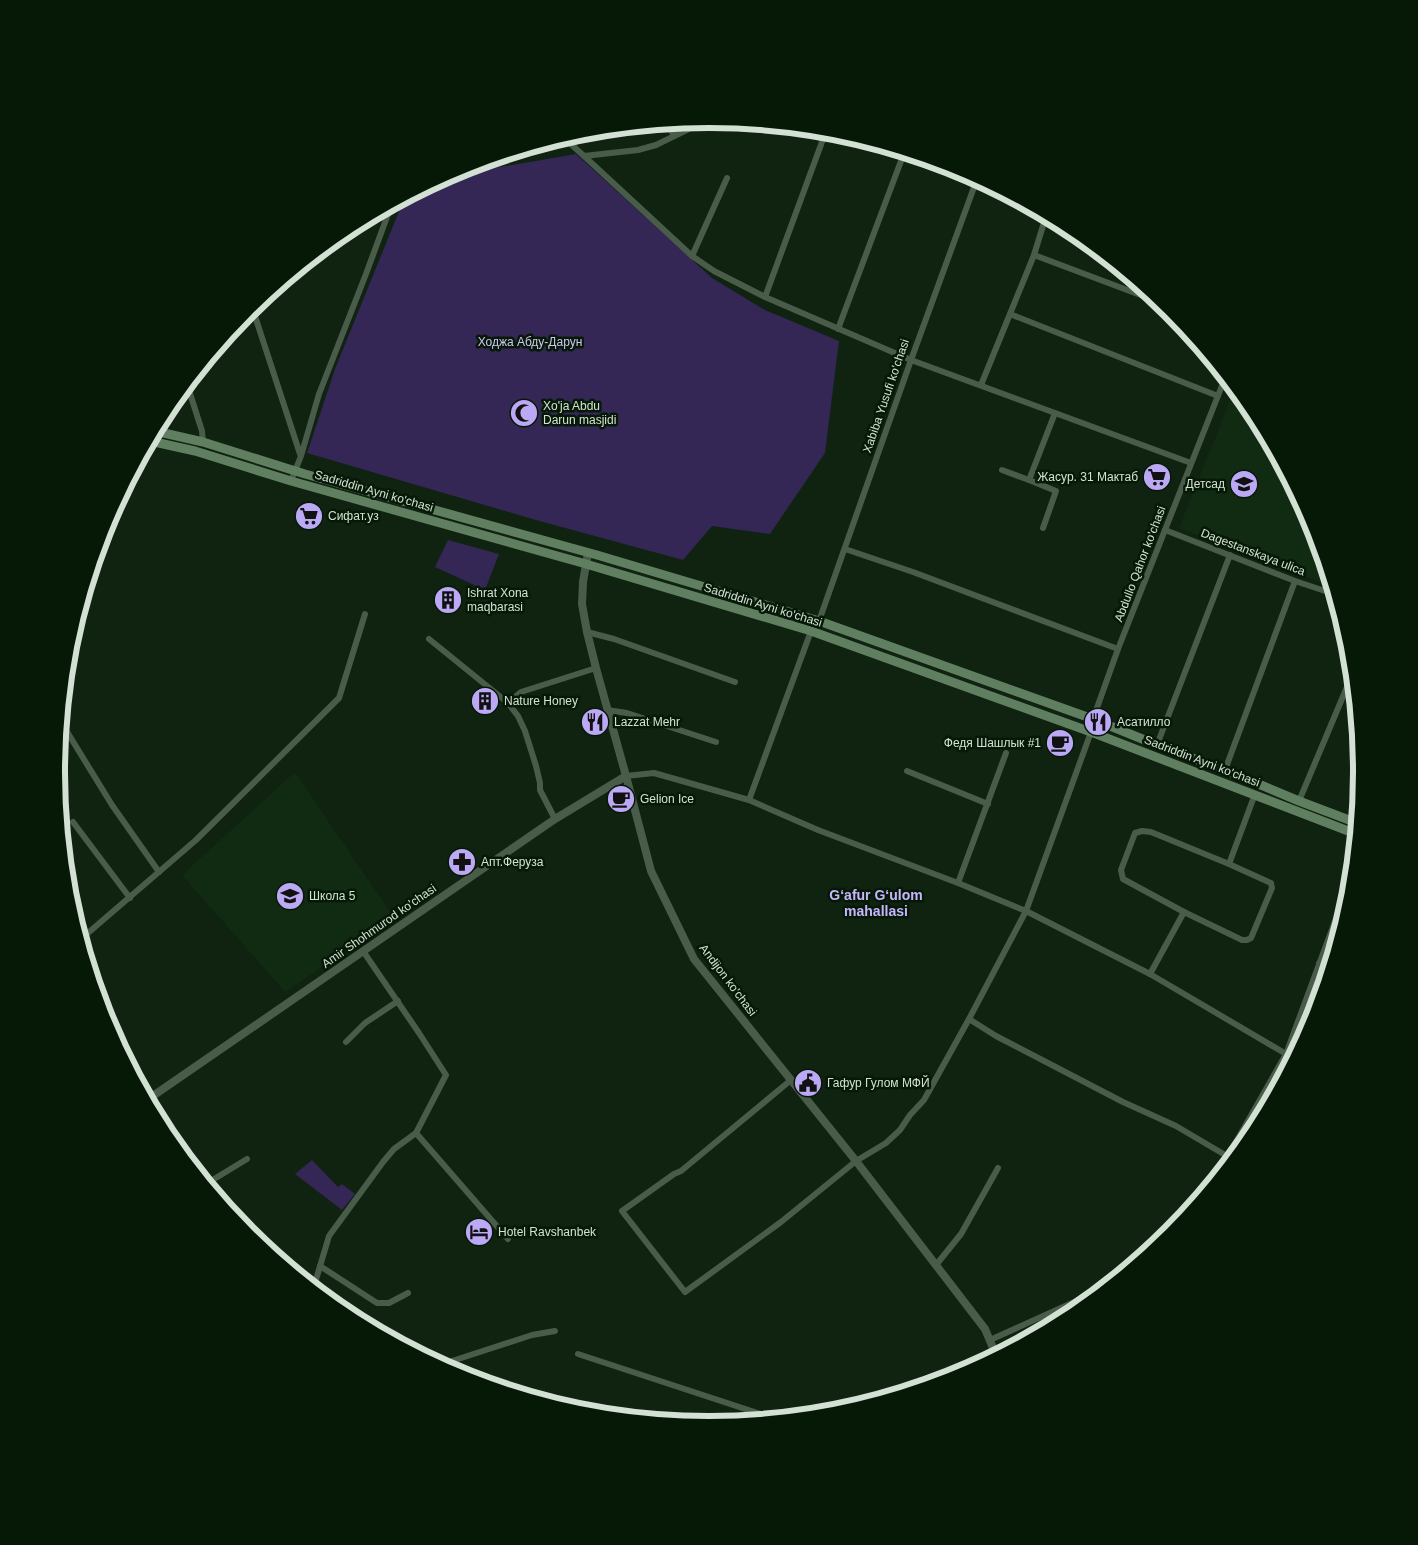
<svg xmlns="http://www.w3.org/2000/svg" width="1418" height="1545" font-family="Arial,sans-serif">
  <rect width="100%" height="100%" fill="#0f2310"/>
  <g fill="#112b13">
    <polygon points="1234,388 1252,410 1312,523 1331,586 1179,528 1220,426"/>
    <polygon points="295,772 394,918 285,992 182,875"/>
  </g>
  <g fill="#342655">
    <polygon points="576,154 712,278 765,310 839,341 825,453 770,534 712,526 683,560 536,520 307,453 335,369 404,199 448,176"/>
    <polygon points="448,540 499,554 485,590 435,567"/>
    <polygon points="312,1160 338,1187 342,1184 355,1194 342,1210 295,1174"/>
  </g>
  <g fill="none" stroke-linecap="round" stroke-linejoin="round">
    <g stroke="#495c49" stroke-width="6">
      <polyline points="668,124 674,136"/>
      <polyline points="564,138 584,156 638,150 656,145 699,124 704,120"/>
      <polyline points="584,156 692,256 714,271 765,297 911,360 1191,463"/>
      <polyline points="1034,255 1159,302"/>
      <polyline points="692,256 727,178"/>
      <polyline points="765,297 826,131"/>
      <polyline points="252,307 300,454"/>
      <polyline points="1010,314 1218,396"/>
      <polyline points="838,329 904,153"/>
      <polyline points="187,384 202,431 203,442"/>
      <polyline points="981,385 1034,255 1046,216"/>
      <polyline points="1002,470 1029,480"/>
      <polyline points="291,481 301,456 319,394 366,274 391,206"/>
      <polyline points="1043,528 1056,491 1029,480 1055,413"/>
      <polyline points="1165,530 1295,581 1334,594"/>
      <polyline points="845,549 913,572 1118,649"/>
      <polyline points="819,621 911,360 977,179"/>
      <polyline points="587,632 614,639 735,682"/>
      <polyline points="429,639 508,703 518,716 525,731 536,766 540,783 540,790 555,819"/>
      <polyline points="508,703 521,692 596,668"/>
      <polyline points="607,710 627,713 716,742"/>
      <polyline points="61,722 112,805 159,872"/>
      <polyline points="1157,745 1230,555"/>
      <polyline points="1225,770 1295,581"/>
      <polyline points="907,771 988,804"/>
      <polyline points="626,776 654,773 749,800 818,830 958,883 1026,911 1150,974 1293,1058"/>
      <polyline points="749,800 811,631"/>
      <polyline points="1299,801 1352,675"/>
      <polyline points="73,822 130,898"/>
      <polygon points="1142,831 1151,832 1229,864 1271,883 1272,888 1251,938 1247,940 1242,940 1184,912 1123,879 1121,870 1135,833"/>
      <polyline points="1229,864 1255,794"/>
      <polyline points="66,868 67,867"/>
      <polyline points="958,883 1006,753"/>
      <polyline points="77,926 85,935"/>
      <polyline points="81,939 196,840 339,698 365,614"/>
      <polyline points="1319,963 1329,967"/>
      <polyline points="1150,974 1184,912"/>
      <polyline points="969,1019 996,1036 1123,1102 1176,1126 1232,1159"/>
      <polyline points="346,1042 365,1023 398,1001"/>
      <polyline points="791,1080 681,1171 674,1174 622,1211 685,1292 781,1222 856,1161 886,1143 900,1130 910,1115 924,1100 969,1019 1026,911 1091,732 1093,719 1118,649 1225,378"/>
      <polyline points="416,1133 508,1239"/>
      <polyline points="1215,1179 1286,1054 1352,875"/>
      <polyline points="206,1184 247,1159"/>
      <polyline points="936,1265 961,1234 998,1168"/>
      <polyline points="320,1266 377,1303 389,1303 408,1293"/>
      <polyline points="312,1287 315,1283 329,1236 383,1162 394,1149 416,1133 446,1075 419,1033 363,951"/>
      <polyline points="990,1340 1105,1288"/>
      <polyline points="578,1354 776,1419"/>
      <polyline points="434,1362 449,1362 532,1335 555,1331"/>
    </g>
    <g stroke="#495c49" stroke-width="8">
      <polyline points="588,553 583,582 582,604 587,632 596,668 626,776 651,871 694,959 856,1161 985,1329 996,1355"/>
      <polyline points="147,1100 555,819 626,776"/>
    </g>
    <g stroke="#607f61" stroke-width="9">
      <polyline points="155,431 203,442 305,474 597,555 819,621 1093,719 1157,745 1225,770 1299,801 1357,823"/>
      <polyline points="150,441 195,451 291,481 586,564 811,631 1091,732 1356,834"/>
    </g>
  </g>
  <defs>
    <symbol id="mosque-disc" viewBox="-11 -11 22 22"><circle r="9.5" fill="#bca9f5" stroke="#061907"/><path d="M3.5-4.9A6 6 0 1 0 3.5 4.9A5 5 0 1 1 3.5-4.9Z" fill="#111"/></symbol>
    <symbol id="supermarket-disc" viewBox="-11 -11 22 22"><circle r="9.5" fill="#bca9f5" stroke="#061907"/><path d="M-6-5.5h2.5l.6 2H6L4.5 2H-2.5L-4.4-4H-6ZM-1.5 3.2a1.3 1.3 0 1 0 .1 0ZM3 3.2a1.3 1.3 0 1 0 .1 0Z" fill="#111"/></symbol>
    <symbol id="school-disc" viewBox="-11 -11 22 22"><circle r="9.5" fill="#bca9f5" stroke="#061907"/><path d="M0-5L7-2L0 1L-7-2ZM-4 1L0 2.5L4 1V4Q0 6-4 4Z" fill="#111"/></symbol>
    <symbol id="building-disc" viewBox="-11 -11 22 22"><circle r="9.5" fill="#bca9f5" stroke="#061907"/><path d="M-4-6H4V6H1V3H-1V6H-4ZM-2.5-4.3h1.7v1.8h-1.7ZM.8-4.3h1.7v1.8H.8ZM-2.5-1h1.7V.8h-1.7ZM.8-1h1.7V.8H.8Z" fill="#111"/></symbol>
    <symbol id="restaurant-disc" viewBox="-11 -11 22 22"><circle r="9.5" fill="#bca9f5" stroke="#061907"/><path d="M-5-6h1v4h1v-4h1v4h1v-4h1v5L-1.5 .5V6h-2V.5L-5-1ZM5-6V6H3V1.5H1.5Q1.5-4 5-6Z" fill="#111"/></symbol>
    <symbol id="cafe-disc" viewBox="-11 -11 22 22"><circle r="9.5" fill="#bca9f5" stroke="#061907"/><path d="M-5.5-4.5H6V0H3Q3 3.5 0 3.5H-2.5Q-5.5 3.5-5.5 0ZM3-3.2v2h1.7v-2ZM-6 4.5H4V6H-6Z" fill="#111"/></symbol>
    <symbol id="pharmacy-disc" viewBox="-11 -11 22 22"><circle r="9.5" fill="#bca9f5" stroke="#061907"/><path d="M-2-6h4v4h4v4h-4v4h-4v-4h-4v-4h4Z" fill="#111"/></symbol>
    <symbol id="civic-disc" viewBox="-11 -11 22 22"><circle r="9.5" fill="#bca9f5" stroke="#061907"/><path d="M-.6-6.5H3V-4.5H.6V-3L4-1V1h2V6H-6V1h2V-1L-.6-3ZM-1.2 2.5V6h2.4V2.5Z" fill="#111"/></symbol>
    <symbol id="hotel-disc" viewBox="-11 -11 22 22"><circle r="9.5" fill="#bca9f5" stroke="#061907"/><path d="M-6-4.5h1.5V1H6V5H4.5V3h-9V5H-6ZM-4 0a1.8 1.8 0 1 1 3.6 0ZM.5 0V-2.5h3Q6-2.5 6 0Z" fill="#111"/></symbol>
  </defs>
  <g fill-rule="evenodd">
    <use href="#mosque-disc" x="508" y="397" width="32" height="32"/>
    <use href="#supermarket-disc" x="1141" y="461" width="32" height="32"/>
    <use href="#school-disc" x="1228" y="468" width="32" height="32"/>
    <use href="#supermarket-disc" x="293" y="500" width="32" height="32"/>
    <use href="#building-disc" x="432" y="584" width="32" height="32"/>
    <use href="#building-disc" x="469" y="685" width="32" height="32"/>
    <use href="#restaurant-disc" x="579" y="706" width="32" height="32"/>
    <use href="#restaurant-disc" x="1082" y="706" width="32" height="32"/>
    <use href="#cafe-disc" x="1044" y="727" width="32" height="32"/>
    <use href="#cafe-disc" x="605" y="783" width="32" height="32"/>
    <use href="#pharmacy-disc" x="446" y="846" width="32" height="32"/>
    <use href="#school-disc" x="274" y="880" width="32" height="32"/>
    <use href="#civic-disc" x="792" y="1067" width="32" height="32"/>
    <use href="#hotel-disc" x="463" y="1216" width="32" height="32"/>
  </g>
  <g text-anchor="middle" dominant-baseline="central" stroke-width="5" stroke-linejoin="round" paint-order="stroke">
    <g font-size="12" fill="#d0c5f6" stroke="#061907">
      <text x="530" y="342">Ходжа Абду-Дарун</text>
    </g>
    <g font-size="12" fill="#d3e0d4" stroke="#061907">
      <text transform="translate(886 396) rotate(-71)">Xabiba Yusufi ko'chasi</text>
      <text transform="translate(374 491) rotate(16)">Sadriddin Ayni ko'chasi</text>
      <text transform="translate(1253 552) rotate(21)">Dagestanskaya ulica</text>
      <text transform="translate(1140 564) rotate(-69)">Abdullo Qahor ko'chasi</text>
      <text transform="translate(763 605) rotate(17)">Sadriddin Ayni ko'chasi</text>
      <text transform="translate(1202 761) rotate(21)">Sadriddin Ayni ko'chasi</text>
      <text transform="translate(379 926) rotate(-35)">Amir Shohmurod ko'chasi</text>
      <text transform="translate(728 980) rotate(53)">Andijon ko'chasi</text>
    </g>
    <g font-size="12" fill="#d3e0d4" stroke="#061907" text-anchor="start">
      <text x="543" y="406">Xo'ja Abdu<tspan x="543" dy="14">Darun masjidi</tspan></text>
      <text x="1138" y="477" text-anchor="end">Жасур. 31 Мактаб</text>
      <text x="1225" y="484" text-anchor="end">Детсад</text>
      <text x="328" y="516">Сифат.уз</text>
      <text x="467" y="593">Ishrat Хоnа<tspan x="467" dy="14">mаqbаrasi</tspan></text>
      <text x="504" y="701">Nature Honey</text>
      <text x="614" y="722">Lazzat Mehr</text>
      <text x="1117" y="722">Асатилло</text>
      <text x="1041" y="743" text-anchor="end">Федя Шашлык #1</text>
      <text x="640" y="799">Gelion Ice</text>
      <text x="481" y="862">Апт.Феруза</text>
      <text x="309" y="896">Школа 5</text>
      <text x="827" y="1083">Гафур Гулом МФЙ</text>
      <text x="498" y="1232">Hotel Ravshanbek</text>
    </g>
    <g font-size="14" font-weight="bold" fill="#c7b6fd" stroke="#061907">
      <text x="876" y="895">Gʻafur Gʻulom<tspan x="876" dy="16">mahallasi</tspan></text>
    </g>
  </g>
  <path d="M0 0H1418V1545H0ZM65 772a644 644 0 1 1 1288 0a644 644 0 1 1-1288 0Z" fill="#061907" fill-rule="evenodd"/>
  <path fill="none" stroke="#d3e0d4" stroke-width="6" d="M65 772a644 644 0 1 1 1288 0a644 644 0 1 1-1288 0Z"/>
</svg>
